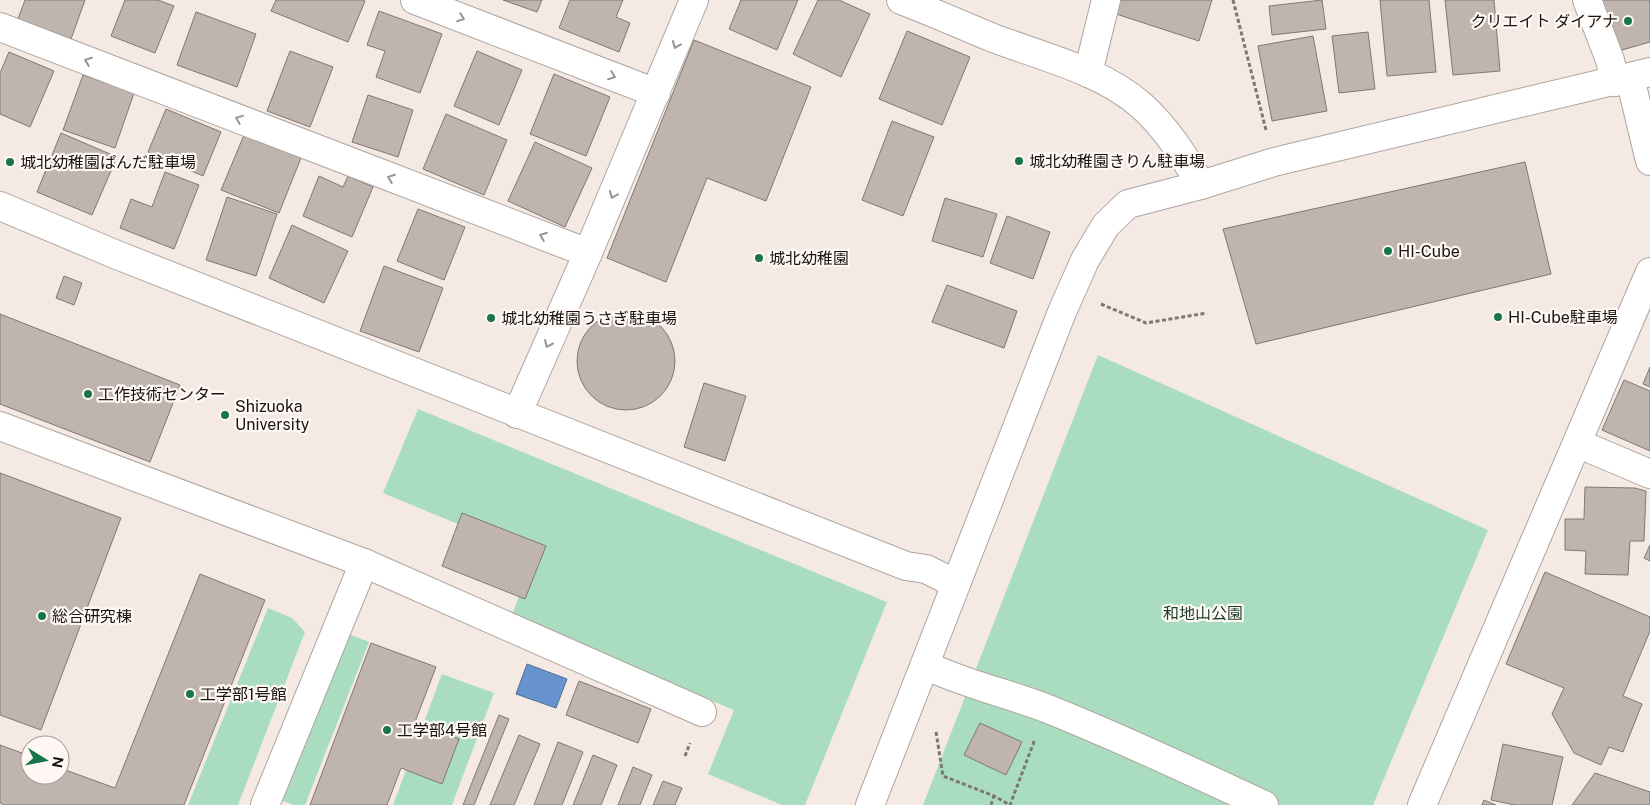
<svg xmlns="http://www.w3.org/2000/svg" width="1650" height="805" font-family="'Public Sans','Noto Sans JP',sans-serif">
  <rect width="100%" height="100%" fill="#f5eae3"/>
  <g fill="#aaddc0">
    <polygon points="1098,355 1488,530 1373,805 923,805"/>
    <polygon points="418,409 887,602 805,805 782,805 708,774 734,710 511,617 535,556 383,493"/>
    <polygon points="268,608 292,618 305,632 238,805 188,805"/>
    <polygon points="329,626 369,642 305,805 293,805 278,799"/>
    <polygon points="442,674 494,693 452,805 393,805"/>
  </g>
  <polygon fill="#6793cf" stroke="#4f6d96" points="527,664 567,679 556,708 516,694"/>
  <g fill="#bfb4ae" stroke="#817871">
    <polygon points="25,0 85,0 71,39 18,19"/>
    <polygon points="125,0 158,0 174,6 155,53 111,36"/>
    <polygon points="276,0 363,0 365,1 348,42 271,11"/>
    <polygon points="503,0 542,0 537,12"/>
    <polygon points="570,0 623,0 616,17 630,23 619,52 559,28"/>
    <polygon points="741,0 798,0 777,50 729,29"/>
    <polygon points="818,0 839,0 870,14 841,77 793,54"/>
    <polygon points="1117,0 1212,0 1199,41 1113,13"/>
    <polygon points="1322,0 1326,29 1272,35 1269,6"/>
    <polygon points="1380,0 1429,0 1436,72 1387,76"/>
    <polygon points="1445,0 1494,0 1500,71 1453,75"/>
    <polygon points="1601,0 1650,0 1650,42 1615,52"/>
    <polygon points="379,11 442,34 420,93 376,77 385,51 367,45"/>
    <polygon points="196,12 256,34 237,87 177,65"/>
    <polygon points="907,31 970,57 942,125 879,99"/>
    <polygon points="1368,32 1375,89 1339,93 1332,36"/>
    <polygon points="1313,36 1327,111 1272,121 1258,46"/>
    <polygon points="694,40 811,87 766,201 707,178 666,282 607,258"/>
    <polygon points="290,51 333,67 310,127 267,111"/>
    <polygon points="477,51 522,70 499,125 454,106"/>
    <polygon points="9,52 54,71 30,127 0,114 0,73"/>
    <polygon points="554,74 610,97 586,156 530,134"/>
    <polygon points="83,75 134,93 115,148 63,130"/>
    <polygon points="368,95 413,110 398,157 352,142"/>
    <polygon points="166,109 221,132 203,176 148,152"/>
    <polygon points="446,114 507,140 484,195 423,169"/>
    <polygon points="892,121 934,137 903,216 862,200"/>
    <polygon points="61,133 117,157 92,215 37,192"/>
    <polygon points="244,135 301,158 279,213 221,190"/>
    <polygon points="535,142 592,168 565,227 508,201"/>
    <polygon points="1525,162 1551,274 1256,344 1223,229"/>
    <polygon points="165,172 199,185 174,249 120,228 131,199 152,207"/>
    <polygon points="319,176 343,187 348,176 373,187 352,237 303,216"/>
    <polygon points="227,197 277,214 256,276 206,260"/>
    <polygon points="945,198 997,214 983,257 932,241"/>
    <polygon points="418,209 465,227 444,280 397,261"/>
    <polygon points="1007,216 1050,232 1033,279 990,263"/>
    <polygon points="292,225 348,251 324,303 269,278"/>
    <polygon points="384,266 443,288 419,352 360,331"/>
    <polygon points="64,276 82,283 74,305 56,298"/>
    <polygon points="947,285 1017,311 1004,348 932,322"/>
    <circle cx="626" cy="361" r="49"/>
    <polygon points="0,314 180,385 150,462 0,404"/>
    <polygon points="1650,367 1650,387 1643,384"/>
    <polygon points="1624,380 1650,391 1650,451 1602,430"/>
    <polygon points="704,383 746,396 725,461 684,447"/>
    <polygon points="0,473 121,518 41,730 0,715"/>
    <polygon points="1585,487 1635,488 1646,491 1644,541 1630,541 1628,575 1585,574 1586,551 1565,550 1565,519 1584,519"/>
    <polygon points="462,513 546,546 525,599 442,566"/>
    <polygon points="1650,545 1650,561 1644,558"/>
    <polygon points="1545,572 1650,617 1650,631 1623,696 1642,704 1623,752 1609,747 1601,765 1574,753 1552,714 1564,688 1506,664"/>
    <polygon points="200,574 265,600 184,805 5,805 0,803 0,745 30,756 30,775 60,775 60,768 115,788"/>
    <polygon points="371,643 436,667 415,722 459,739 442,784 401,768 387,805 310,805"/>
    <polygon points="579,681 651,709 638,743 566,715"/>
    <polygon points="499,715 509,719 474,805 463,805"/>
    <polygon points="980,723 1022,742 1006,775 964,755"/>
    <polygon points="519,735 540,744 514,805 490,805"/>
    <polygon points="558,742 583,752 562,805 534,805"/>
    <polygon points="1503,744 1563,757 1552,805 1515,805 1491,800"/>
    <polygon points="593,755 617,765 601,805 573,805"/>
    <polygon points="633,767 652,775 640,805 618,805"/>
    <polygon points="1595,773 1650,792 1650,805 1572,805"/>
    <polygon points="663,781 682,788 675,805 653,805"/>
    <polygon points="1484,800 1496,805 1482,805"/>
  </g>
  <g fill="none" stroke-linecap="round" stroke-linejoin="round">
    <defs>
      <g id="minor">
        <polyline points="415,0 656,93"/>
        <path d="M901,0c31,12 61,25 92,38 50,19 108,32 149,68 25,23 42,50 59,79"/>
        <polyline points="1587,0 1610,60 1615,82"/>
        <path d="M0,27c197,74 392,152 588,226"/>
        <polyline points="1088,73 1106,0"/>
        <polyline points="1630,78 1650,161"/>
        <polyline points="0,206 117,255 906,566 926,569 956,584"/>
        <polyline points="517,414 588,253 694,0"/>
        <polyline points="0,426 364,563 702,712"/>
        <polyline points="1577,443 1650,474"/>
        <path d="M925,665c39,19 82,28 123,44 73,29 145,63 216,96"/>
        <polyline points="265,805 364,563"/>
        <polyline points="870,805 1062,312 1085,260 1106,225 1128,204 1201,185 1274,162 1650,72"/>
        <polyline points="1422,805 1650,272"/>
      </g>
    </defs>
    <use href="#minor" stroke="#afa59f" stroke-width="30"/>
    <g stroke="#7d7671" stroke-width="3" stroke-dasharray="4 2.5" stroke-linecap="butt">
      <polyline points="1233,0 1266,130"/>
      <polyline points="1101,304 1146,323 1207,313"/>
      <polyline points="936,732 943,776 994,796 1010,805 1035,739"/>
      <polyline points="685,756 690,743"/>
      <polyline points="991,805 994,796"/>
    </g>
    <use href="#minor" stroke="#fff" stroke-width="28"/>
  </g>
  <defs><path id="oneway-chevron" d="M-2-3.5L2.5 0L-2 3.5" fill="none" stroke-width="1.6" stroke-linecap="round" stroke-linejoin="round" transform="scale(1.25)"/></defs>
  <g stroke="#979594">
    <use href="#oneway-chevron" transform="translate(461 18) rotate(21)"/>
    <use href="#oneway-chevron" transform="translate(676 45) rotate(112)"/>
    <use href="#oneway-chevron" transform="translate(88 61) rotate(-159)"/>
    <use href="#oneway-chevron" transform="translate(612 76) rotate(21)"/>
    <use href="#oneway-chevron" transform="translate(239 119) rotate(-158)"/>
    <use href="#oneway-chevron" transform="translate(391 178) rotate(-159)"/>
    <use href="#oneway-chevron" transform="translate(613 195) rotate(113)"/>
    <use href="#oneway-chevron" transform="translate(543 236) rotate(-159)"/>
    <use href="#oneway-chevron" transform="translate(548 344) rotate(114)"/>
  </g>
  <g fill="#18744a" stroke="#fff8f4" stroke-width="2">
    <circle cx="1628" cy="21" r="5"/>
    <circle cx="1019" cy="161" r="5"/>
    <circle cx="10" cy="162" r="5"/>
    <circle cx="1388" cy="251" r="5"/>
    <circle cx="759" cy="258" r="5"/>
    <circle cx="1498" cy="317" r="5"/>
    <circle cx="491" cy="318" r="5"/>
    <circle cx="88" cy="394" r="5"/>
    <circle cx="225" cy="415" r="5"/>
    <circle cx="42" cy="616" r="5"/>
    <circle cx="190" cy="694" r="5"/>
    <circle cx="387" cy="730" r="5"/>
  </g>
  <g text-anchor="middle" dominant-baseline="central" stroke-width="4.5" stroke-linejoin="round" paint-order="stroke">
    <g font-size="16" fill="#171411" stroke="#fff8f4" text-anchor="start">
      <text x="1618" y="21" text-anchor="end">クリエイト ダイアナ</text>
      <text x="1029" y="161">城北幼稚園きりん駐車場</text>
      <text x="20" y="162">城北幼稚園ぱんだ駐車場</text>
      <text x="1398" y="251">HI-Cube</text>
      <text x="769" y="258">城北幼稚園</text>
      <text x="1508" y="317">HI-Cube駐車場</text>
      <text x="501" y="318">城北幼稚園うさぎ駐車場</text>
      <text x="98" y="394">工作技術センター</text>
      <text x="235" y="406">Shizuoka<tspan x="235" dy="18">University</tspan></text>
      <text x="52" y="616">総合研究棟</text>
      <text x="200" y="694">工学部1号館</text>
      <text x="397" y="730">工学部4号館</text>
    </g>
    <g font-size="16" fill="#193d2b" stroke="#fff8f4">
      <text x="1203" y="613">和地山公園</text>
    </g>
  </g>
  <g transform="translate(45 760) rotate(100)"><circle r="24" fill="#fff8f4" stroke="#a29d99"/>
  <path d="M0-4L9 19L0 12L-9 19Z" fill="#18744a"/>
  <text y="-8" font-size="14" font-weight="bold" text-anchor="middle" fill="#171411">N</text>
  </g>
</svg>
